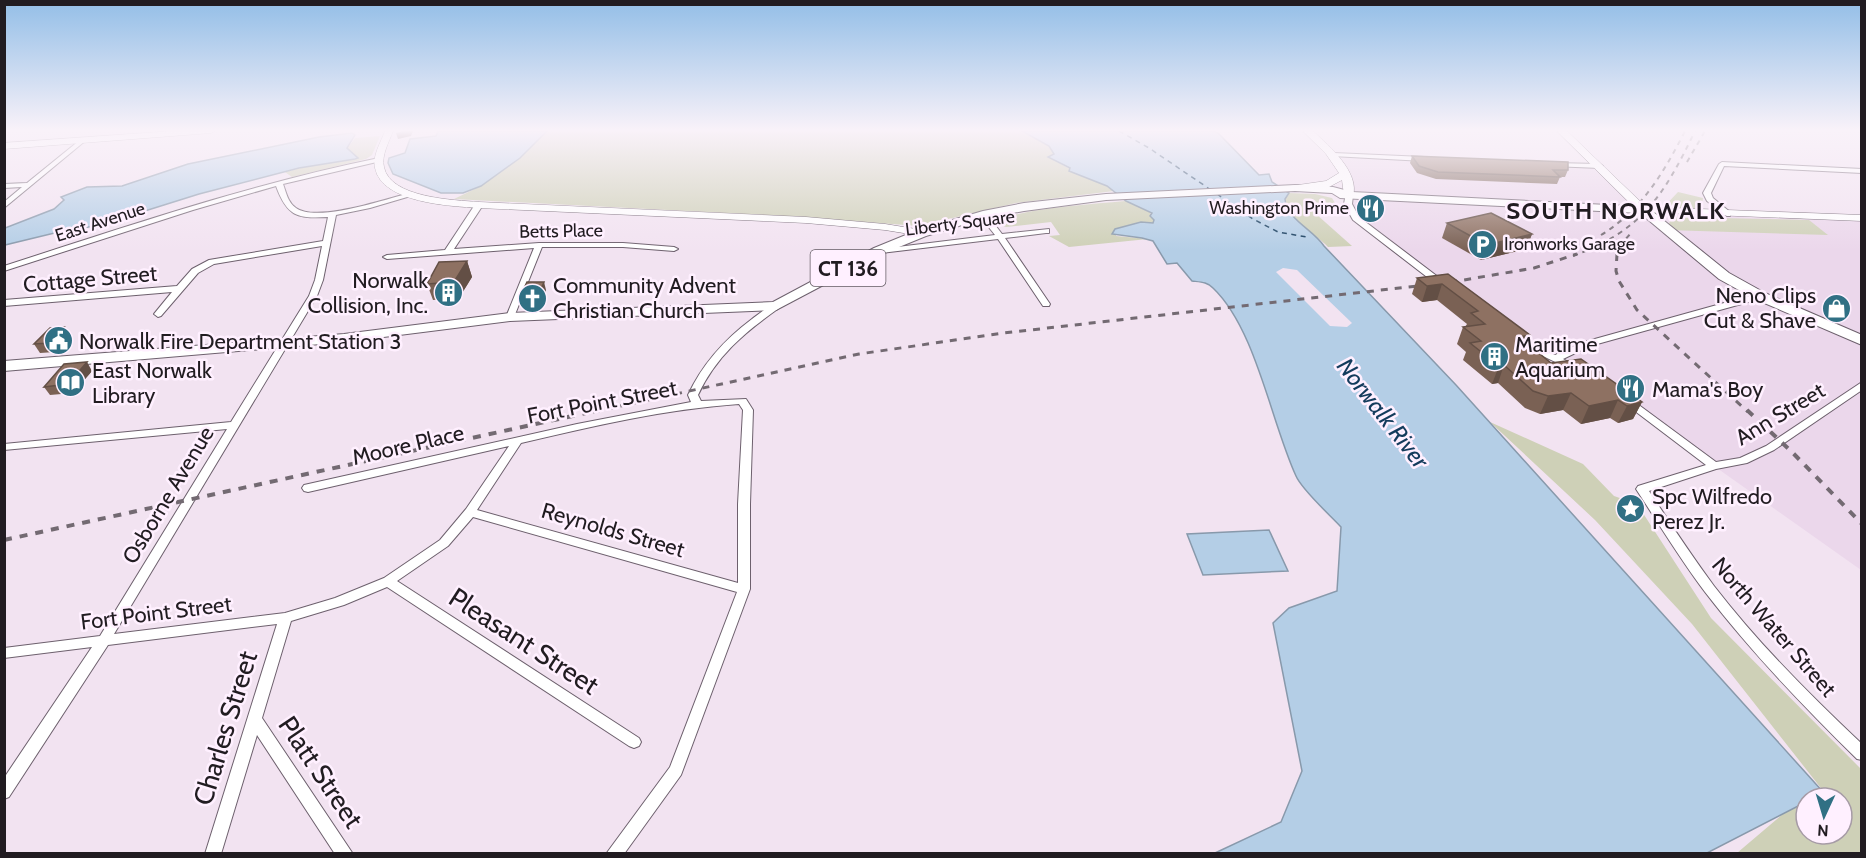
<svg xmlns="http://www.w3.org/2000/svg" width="1866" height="858" font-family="Cabin,sans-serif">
  <rect width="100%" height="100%" fill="#f2e3f1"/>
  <polygon fill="#ebd7eb" points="1334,156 1600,166 1643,210 1861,218 1861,570 1714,466 1596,378 1523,344 1356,218"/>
  <g fill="#ced0b7">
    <polygon points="547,131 1022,131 1049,146 1054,154 1048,157 1070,169 1069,171 1107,186 1114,191 1016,203 919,226 784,216 454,199 481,186 520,158"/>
    <polygon points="380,136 372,155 366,159 292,177 285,172 321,163 355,159 358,158 347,149 355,138"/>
    <polygon points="1678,192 1703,198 1701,209 1662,209"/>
    <path d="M1289,193l26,1 17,4 3,5 -28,3 45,40 -24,1c-13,-14 -41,-28 -43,-48z"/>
    <path d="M1126,201l23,10 5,9 -1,3 -20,1 -18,5 1,7 32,3 -79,8 -20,-11 11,-1 -9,-13 -45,5 -3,-1 -2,-5c11,-12 104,-18 125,-20z"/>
    <polygon points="1672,217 1809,220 1828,235 1666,230"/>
    <polygon points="1490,422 1583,464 1614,496 1637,504 1711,618 1861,769 1861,853 1737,853 1784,813 1806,802 1806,834 1842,834 1842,798 1814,798 1824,792 1692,624 1595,520"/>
  </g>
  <g fill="#b4cee6" stroke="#8899ab" stroke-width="1.5">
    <polygon points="438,131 547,131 520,158 481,186 463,193 441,193 393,174 388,163 389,158 405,153 410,139 436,136"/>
    <path d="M1022,131h190l6,2 41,42 10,-1 3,8 17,11 -4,6c1,20 29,31 39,47l132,139 368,408 -10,5h-8v4l-99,51h-492l66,-31 21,-51 -29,-148 16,-15 48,-17 4,-64c-12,-13 -39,-37 -45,-51 -25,-54 -40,-147 -83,-188 -5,-6 -13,-6 -21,-7l-15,-18 -10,1 -14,-23 -11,-3 -30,-4 3,-5 26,-7 12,1 1,-3 -4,-4 2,-3 -26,-12 -19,-15 -38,-15 1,-3 -22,-11 6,-3 -5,-8z"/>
    <polygon points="352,133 355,135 347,148 358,158 355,159 299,168 199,194 97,226 71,229 5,245 5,228 54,209 64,200 61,197 87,187 122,186 188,164 319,137"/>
    <polygon points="1269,530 1288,571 1203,575 1187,534"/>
  </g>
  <polygon fill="#f2e3f1" points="1283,268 1297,270 1352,323 1347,327 1330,326 1276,272"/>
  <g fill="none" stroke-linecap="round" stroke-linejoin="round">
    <g stroke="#133b5c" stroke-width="1.5" stroke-dasharray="5 4.5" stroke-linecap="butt">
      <polyline points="1119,131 1149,148 1211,190"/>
      <polyline points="1217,194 1253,219 1278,232 1307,237"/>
    </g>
    <defs>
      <g id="minor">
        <polygon points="80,140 85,141 4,208 4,202 22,187 4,188 4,184 27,183"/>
        <polygon points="1334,153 1424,157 1427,159 1424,161 1332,156 1331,155"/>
        <path d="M379,158l3,2 -1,1 -98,23c3,8 5,19 13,24 21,15 90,-9 114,-15l4,2 -44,13 -34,7 -13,65 -6,16 -203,338 171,-21 50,-15 49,-20 56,-38 26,-31 43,-63 -201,46 -4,-1 -2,-3 2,-3 273,-61 114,-22 -3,-7c15,-32 36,-55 64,-76 8,-6 15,-12 24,-16l3,1v4c-34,24 -63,48 -81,87l3,6 45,-2 7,11 -3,94v85l-69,186 -57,79h-18l64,-87 67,-175 -264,-75 -25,29 -51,35 242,157 2,4 -2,4 -5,2 -5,-2 -242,-159 -43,18 -53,16 -29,97 91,136h-18l-78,-119 -36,119h-16l72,-230 -169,21 -99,152 -5,2v-21l88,-131 -88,11v-10l96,-12 127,-207 -223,21v-6l227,-22 78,-126 6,-16 7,-34 -108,18 -16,9 -37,43 -3,1 -4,-3 18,-22 -168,14v-6l173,-14 15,-17 17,-9 114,-19 5,-24c-31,2 -41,-1 -52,-31l-83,24 -189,61v-5c124,-40 247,-82 375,-108zM739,404l4,6 -5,94v79l-261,-73 44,-67c72,-17 145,-34 218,-39z"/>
        <polygon points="1722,162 1862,169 1862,173 1724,166 1711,193 1713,198 1730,212 1730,216 1727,216 1707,201 1703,193 1719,164"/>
        <polygon points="1553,163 1600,164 1603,166 1600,168 1551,166 1551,164"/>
        <polygon points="1346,193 1353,195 1352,204 1359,217 1446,283 1446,287 1440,287 1353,220 1344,204"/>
        <polygon points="476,203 483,205 454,249 539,243 623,243 674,247 678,249 674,251 623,247 542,247 514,317 510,320 506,317 534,248 387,259 383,257 387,255 445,250"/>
        <polygon points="980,213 986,213 1002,234 1049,229 1049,233 1046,233 1005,238 1050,304 1049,306 1043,306 998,239 881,253 877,251 881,249 995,235 979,215"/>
        <polygon points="1760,293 1764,296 1763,298 1590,346 1563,359 1577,367 1575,369 1572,370 1518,344 1520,342 1526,342 1555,355 1584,342"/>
        <path d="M1862,382v8l-88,60 -27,13 -31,6 -67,22c21,32 42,64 65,95 44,57 95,108 148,158v16l-5,-1c-54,-53 -106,-107 -152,-167 -25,-33 -46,-68 -69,-103l2,-3 68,-21 -83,-63 1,-2h8l84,62 24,-4 26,-12z"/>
      </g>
      <g id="tertiary">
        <polygon points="173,131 215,131 211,133 4,149 4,143"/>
        <path d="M385,131h8c-4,11 -12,25 -9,36 6,31 70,33 95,35l327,15 79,7 37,6 5,3 -5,3 -37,-6 -79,-7 -327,-15c-29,-2 -97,-5 -104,-40 -3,-12 6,-26 10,-37z"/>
      </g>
      <g id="secondary">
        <path d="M1303,131h10c17,16 47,41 40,66l-9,-2 -2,-15 -13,7 -38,3v-4l35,-5 13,-8 -13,-19z"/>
        <polygon points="1557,131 1567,131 1646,207 1862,215 1862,221 1639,212"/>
      </g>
      <polygon id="primary" points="1295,185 1333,187 1352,192 1647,207 1729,273 1765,293 1862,335 1862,345 1755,299 1719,279 1640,213 1340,198 1332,193 1295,191 1106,200 1024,211 985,218 926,236 882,254 776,310 510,321 344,342 4,371 4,361 344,334 510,313 773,302 874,248 918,230 983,211 1024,203 1106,194"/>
    </defs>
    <use href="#minor" stroke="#6d606d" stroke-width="2"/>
    <use href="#tertiary" stroke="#6d606d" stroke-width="1"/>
    <use href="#secondary" stroke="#6d606d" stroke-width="1"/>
    <use href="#primary" stroke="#6d606d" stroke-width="2"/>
    <use href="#minor" fill="#fff" fill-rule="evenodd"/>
    <use href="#tertiary" fill="#fff" fill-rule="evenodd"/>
    <use href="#secondary" fill="#fff" fill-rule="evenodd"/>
    <use href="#primary" fill="#fff" fill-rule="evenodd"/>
    <g stroke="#736a72" stroke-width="2" stroke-dasharray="5 5" stroke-linecap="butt">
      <polyline points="1687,162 1705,131"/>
      <path d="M1601,235c41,-25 63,-63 84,-104"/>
      <path d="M1573,256c70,-26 91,-61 122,-125"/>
      <polyline points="1617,256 1623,242 1632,232"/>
    </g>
    <g stroke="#736a72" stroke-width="3" stroke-dasharray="7 7" stroke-linecap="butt">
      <polyline points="1617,254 1616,271 1619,281 1637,310 1748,412"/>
      <polyline points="593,412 859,354 1004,333 1452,282 1534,268 1577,254"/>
    </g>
    <g stroke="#736a72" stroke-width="4" stroke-dasharray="8 8" stroke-linecap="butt">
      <polyline points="1747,410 1792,452 1862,524"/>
      <polyline points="4,540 600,410"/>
    </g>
  </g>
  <g fill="#7a6154">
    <polygon points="1412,156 1568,170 1565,177 1560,177 1557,184 1436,179 1417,173 1410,163"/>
    <polygon points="1447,223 1532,234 1526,249 1481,260 1442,238"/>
    <polygon points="467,261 472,277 459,298 433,300 427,284"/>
    <polygon points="1448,274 1530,335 1527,343 1551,363 1642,402 1633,419 1618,423 1610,418 1581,424 1563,410 1540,414 1525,408 1498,383 1492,384 1463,360 1466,352 1457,344 1463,327 1465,327 1467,324 1437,300 1422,302 1412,294 1417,278"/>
    <polygon points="546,290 540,304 523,306 520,297"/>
    <polygon points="64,327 69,336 55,352 40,353 34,344"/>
    <polygon points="92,371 73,393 50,395 44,387"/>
  </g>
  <g fill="#634f45">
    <polygon points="404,131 413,131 411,136 398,139 396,133"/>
    <polygon points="1532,234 1526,249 1481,260 1487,245"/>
    <polygon points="467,261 472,277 459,298 454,282"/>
    <polygon points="544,282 546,290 540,304 538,296"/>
    <polygon points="1442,284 1437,300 1422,302 1427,286"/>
    <polygon points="64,327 69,336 55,352 50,343"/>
    <polygon points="1530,335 1523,352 1519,337"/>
    <polygon points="87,362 92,371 73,393 68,384"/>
    <polygon points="1504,365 1498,383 1492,384 1499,366"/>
    <polygon points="1571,393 1563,410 1540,414 1548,396"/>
    <polygon points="1618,400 1610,418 1581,424 1589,406"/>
    <polygon points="1642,402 1633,419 1618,423 1627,406"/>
  </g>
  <g fill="#8e7162" stroke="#634f45" stroke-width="1.5">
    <polygon points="1412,156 1568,162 1568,170 1553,170 1560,177 1438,172 1419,166"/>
    <polygon points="1491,213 1532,234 1487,245 1447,223"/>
    <polygon points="467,261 454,282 427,284 439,262"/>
    <polygon points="1448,274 1530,335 1519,337 1551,363 1581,359 1642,402 1627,406 1618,400 1589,406 1571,393 1548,396 1533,391 1504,365 1499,366 1470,343 1481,341 1463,327 1485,324 1471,313 1478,311 1442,284 1427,286 1417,278"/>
    <polygon points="527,282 544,282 538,296 520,297"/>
    <polygon points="64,327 50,343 34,344 50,328"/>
    <polygon points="87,362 68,384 44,387 64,364"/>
  </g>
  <linearGradient id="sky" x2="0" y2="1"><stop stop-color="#93bee7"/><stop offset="0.52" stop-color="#f9f2f9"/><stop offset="1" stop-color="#f9f2f9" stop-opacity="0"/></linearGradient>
  <rect width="1866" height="251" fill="url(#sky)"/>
  <defs>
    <symbol id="restaurant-disc" viewBox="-11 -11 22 22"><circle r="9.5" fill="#307084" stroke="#fff0ff"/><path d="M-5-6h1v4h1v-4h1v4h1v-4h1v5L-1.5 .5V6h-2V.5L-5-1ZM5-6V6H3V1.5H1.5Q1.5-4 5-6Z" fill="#fff"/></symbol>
    <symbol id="parking-disc" viewBox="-11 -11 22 22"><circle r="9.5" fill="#307084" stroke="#fff0ff"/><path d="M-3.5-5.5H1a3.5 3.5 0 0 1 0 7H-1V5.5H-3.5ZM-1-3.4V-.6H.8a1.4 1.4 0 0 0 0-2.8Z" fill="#fff"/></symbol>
    <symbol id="building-disc" viewBox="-11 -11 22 22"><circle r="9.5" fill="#307084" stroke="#fff0ff"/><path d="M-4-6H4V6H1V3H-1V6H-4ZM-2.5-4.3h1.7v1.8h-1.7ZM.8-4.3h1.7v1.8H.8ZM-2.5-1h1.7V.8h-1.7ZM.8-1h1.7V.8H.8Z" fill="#fff"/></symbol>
    <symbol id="church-disc" viewBox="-11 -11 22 22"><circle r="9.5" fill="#307084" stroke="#fff0ff"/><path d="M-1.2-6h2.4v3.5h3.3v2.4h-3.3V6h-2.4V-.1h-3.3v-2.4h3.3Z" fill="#fff"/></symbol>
    <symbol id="shop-disc" viewBox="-11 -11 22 22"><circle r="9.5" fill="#307084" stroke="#fff0ff"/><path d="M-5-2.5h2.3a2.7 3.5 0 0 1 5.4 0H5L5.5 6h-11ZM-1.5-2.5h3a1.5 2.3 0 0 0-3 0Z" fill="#fff"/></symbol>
    <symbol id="civic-disc" viewBox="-11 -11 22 22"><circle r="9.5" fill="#307084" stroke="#fff0ff"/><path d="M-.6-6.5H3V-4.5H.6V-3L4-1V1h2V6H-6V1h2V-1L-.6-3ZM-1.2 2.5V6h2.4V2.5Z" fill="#fff"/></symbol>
    <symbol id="library-disc" viewBox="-11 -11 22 22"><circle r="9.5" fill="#307084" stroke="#fff0ff"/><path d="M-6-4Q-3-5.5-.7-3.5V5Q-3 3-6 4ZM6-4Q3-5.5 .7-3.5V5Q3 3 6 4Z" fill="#fff"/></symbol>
    <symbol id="sight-disc" viewBox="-11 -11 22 22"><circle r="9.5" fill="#307084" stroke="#fff0ff"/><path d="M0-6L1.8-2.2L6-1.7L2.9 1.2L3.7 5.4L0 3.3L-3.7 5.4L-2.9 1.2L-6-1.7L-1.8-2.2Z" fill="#fff"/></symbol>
  </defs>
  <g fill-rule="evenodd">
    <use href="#restaurant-disc" x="1354" y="192" width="33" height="33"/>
    <use href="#parking-disc" x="1466" y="228" width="33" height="33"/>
    <use href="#building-disc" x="432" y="276" width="33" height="33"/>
    <use href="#church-disc" x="516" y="282" width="33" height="33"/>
    <use href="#shop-disc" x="1820" y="292" width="33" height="33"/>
    <use href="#civic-disc" x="42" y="324" width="33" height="33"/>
    <use href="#building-disc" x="1478" y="340" width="33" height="33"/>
    <use href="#library-disc" x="54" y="366" width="33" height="33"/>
    <use href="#restaurant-disc" x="1614" y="372" width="33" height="33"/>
    <use href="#sight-disc" x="1614" y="492" width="33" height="33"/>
  </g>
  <g text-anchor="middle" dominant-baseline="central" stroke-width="5" stroke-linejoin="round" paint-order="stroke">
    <g font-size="18" fill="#211c21" stroke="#fff0ff" text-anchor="end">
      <text x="1349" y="208">Washington Prime</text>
      <text x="1504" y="244" text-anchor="start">Ironworks Garage</text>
    </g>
    <g font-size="18" fill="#211c21" stroke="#fff0ff">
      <text transform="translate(100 222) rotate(-18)">East Avenue</text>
      <text transform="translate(960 223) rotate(-7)">Liberty Square</text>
      <text transform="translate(561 231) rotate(-1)">Betts Place</text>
    </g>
    <rect fill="#fff0ff" stroke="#645c64" stroke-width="1.5" x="810.5" y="250" width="75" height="36" rx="4.5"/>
    <g font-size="21" font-weight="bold" fill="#211c21">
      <text x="848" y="268">CT 136</text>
    </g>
    <g font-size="22" fill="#211c21" stroke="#fff0ff">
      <text transform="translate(90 279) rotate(-5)">Cottage Street</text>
      <text transform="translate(602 402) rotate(-11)">Fort Point Street</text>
      <text transform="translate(1780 414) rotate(-31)">Ann Street</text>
      <text transform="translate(408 445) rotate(-13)">Moore Place</text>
      <text transform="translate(168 495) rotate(-59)">Osborne Avenue</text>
      <text transform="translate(613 530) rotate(16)">Reynolds Street</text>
      <text transform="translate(156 613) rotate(-7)">Fort Point Street</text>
      <text transform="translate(1774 627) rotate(49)">North Water Street</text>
    </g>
    <g font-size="22" fill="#211c21" stroke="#fff0ff" text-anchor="start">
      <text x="428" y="280" text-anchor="end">Norwalk<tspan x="428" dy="25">Collision, Inc.</tspan></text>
      <text x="553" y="285">Community Advent<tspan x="553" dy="25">Christian Church</tspan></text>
      <text x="1816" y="295" text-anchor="end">Neno Clips<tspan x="1816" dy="25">Cut &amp; Shave</tspan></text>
      <text x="79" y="341">Norwalk Fire Department Station 3</text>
      <text x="1515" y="344">Maritime<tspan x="1515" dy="25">Aquarium</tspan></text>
      <text x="92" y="370">East Norwalk<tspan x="92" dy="25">Library</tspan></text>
      <text x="1652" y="389">Mama's Boy</text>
      <text x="1652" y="496">Spc Wilfredo<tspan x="1652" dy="25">Perez Jr.</tspan></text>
    </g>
    <g font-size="24" font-weight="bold" letter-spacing="1.5" fill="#211c21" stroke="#fff0ff">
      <text x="1616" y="210">SOUTH NORWALK</text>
    </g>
    <g font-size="24" font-style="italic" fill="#133b5c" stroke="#fff0ff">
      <text transform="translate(1383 413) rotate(52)">Norwalk River</text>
    </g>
    <g font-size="27" fill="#211c21" stroke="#fff0ff">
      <text transform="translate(524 641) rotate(33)">Pleasant Street</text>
      <text transform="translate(225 728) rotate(-73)">Charles Street</text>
      <text transform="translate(321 772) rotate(56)">Platt Street</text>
    </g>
  </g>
  <rect width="1866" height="858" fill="none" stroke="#211c21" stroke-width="12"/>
  <g transform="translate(1824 816) rotate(184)"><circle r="28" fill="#fff0ff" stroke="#a69ba6" stroke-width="1.5"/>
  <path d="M0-4.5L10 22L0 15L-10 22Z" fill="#307084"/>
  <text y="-9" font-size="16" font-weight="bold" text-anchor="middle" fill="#211c21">N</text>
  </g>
</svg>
